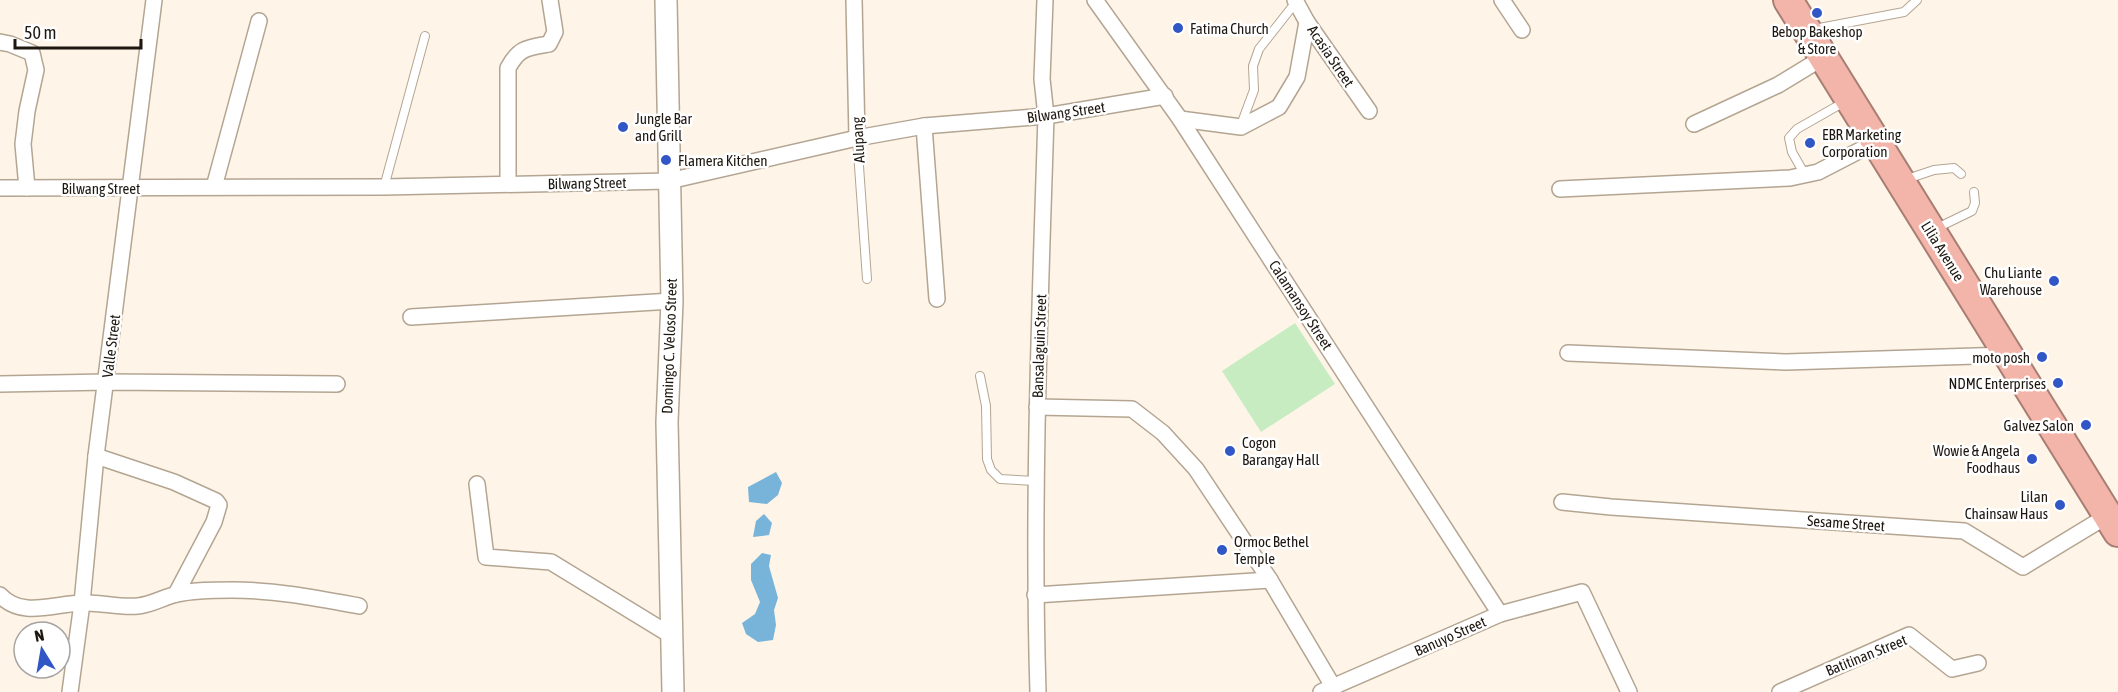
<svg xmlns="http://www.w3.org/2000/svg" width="2118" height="692" font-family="'Asap Condensed',sans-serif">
  <rect width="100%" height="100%" fill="#fef5e8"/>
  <polygon fill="#c8ecc2" points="1295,323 1335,384 1261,432 1222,371"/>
  <g fill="#78b4da">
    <polygon points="776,472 782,483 778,495 767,504 749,502 748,487"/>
    <polygon points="764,514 772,523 769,535 753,537 756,521"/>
    <polygon points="762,553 771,555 769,566 778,598 774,610 776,625 773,640 758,642 746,634 742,623 755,614 760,602 751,580 751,564"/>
  </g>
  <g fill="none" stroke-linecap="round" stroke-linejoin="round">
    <defs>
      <g id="lane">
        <polyline points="1814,29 1904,12 1917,0"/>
        <polyline points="1241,125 1254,90 1253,66 1259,49 1296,2"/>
        <polyline points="857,138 867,279"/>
        <polyline points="1805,175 1792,152 1789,138 1797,129 1846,101"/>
        <polyline points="1907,179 1934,170 1954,168 1961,174"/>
        <polyline points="384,187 425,36"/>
        <polyline points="1937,228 1972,211 1975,203 1974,192"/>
        <polyline points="980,376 986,406 987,459 991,470 1000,479 1036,481"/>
      </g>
      <g id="street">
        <polyline points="854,0 857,138"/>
        <polyline points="1095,0 1180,119 1500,614"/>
        <polyline points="1295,0 1307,22 1369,111"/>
        <polyline points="1502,0 1522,30"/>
        <polyline points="0,42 10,44 32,53 36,70 27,111 23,144 27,188"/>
        <polyline points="1180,119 1241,127 1279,107 1297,77 1307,22"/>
        <polyline points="1694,124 1778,85 1824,57"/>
        <polyline points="924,126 937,299"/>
        <path d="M508,184v-116c11,-20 18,-20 41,-24l6,-12 -5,-32"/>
        <polyline points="214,187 259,21"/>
        <polyline points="0,188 384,187 669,181 857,138 924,126 1046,116 1165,96"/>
        <polyline points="1560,189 1790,178 1818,172 1876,142"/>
        <polyline points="411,317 672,301"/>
        <polyline points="1568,353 1786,362 2007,355"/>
        <polyline points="0,384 107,382 337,384"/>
        <polyline points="1037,407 1132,409 1163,433 1196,469 1270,580 1334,688"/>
        <polyline points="96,456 174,482 216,501 219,505 214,522 176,594"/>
        <polyline points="477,484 486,557 551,562 672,636"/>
        <polyline points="1562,502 1611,507 1964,531 2023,567 2107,516"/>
        <path d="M0,595c22,24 55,8 83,8 18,-1 36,5 55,3 13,-1 26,-9 39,-12 18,-4 36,-4 55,-4 43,0 84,8 127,16"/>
        <polyline points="1035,595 1270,580"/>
        <polyline points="70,692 82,603 96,456 154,0"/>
        <path d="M1038,692c-6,-192 2,-384 8,-576l-4,-37 3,-79"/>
        <polyline points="1321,692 1500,614 1582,592 1629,692"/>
        <polyline points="1780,692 1909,635 1952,669 1978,663"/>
      </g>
      <polyline id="secondary" points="666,0 672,301 667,422 673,692"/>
      <polyline id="highway" points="1788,0 2118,532"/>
    </defs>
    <use href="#lane" stroke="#b4a592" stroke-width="10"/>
    <use href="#street" stroke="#b4a592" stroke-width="18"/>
    <use href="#secondary" stroke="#b4a592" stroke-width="24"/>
    <use href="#highway" stroke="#a87e73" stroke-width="32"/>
    <use href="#lane" stroke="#fff" stroke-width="8"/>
    <use href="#street" stroke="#fff" stroke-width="15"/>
    <use href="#secondary" stroke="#fff" stroke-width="21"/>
    <use href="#highway" stroke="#f3b5a9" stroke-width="28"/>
  </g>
  <g fill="#3156c6" stroke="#fff" stroke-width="2">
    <circle cx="1817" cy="13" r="6"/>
    <circle cx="1178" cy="28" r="6"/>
    <circle cx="623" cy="127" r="6"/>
    <circle cx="1810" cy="143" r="6"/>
    <circle cx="666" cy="160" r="6"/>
    <circle cx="2054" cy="281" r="6"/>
    <circle cx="2042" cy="357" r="6"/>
    <circle cx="2058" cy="383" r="6"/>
    <circle cx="2086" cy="425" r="6"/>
    <circle cx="1230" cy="451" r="6"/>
    <circle cx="2032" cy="459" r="6"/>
    <circle cx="2060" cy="505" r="6"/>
    <circle cx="1222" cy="550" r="6"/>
  </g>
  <g text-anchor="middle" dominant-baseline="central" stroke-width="5" stroke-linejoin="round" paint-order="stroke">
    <g font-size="15" fill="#1d1710" stroke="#fff" text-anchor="start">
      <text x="1190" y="28">Fatima Church</text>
      <text x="1817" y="31" text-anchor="middle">Bebop Bakeshop<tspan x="1817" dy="17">&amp; Store</tspan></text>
      <text x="635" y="118">Jungle Bar<tspan x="635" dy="17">and Grill</tspan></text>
      <text x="1822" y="134">EBR Marketing<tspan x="1822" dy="17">Corporation</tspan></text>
      <text x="678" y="160">Flamera Kitchen</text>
      <text x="2042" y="272" text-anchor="end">Chu Liante<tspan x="2042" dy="17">Warehouse</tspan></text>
      <text x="2030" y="357" text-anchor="end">moto posh</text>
      <text x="2046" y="383" text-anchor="end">NDMC Enterprises</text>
      <text x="2074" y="425" text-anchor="end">Galvez Salon</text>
      <text x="1242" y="442">Cogon<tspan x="1242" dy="17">Barangay Hall</tspan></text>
      <text x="2020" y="450" text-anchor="end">Wowie &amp; Angela<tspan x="2020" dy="17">Foodhaus</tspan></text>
      <text x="2048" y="496" text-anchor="end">Lilan<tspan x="2048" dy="17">Chainsaw Haus</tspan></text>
      <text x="1234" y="541">Ormoc Bethel<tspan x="1234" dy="17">Temple</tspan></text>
    </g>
    <g font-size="15" fill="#1d1710" stroke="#fff">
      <text transform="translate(1331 56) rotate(56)">Acasia Street</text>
      <text transform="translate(1066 112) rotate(-8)">Bilwang Street</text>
      <text transform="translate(858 140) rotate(-93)">Alupang</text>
      <text transform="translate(587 183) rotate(-1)">Bilwang Street</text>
      <text x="101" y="188">Bilwang Street</text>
      <text transform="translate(1943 251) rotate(58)">Lilia Avenue</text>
      <text transform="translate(1301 305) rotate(57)">Calamansoy Street</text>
      <text transform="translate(111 346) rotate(-83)">Valle Street</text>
      <text transform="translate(669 346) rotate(-88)">Domingo C. Veloso Street</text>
      <text transform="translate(1039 346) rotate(-88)">Bansalaguin Street</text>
      <text transform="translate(1846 523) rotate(4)">Sesame Street</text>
      <text transform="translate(1450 636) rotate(-24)">Banuyo Street</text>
      <text transform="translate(1866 655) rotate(-22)">Batitinan Street</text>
    </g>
  </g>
  <g transform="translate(42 650) rotate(349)"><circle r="28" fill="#ffffff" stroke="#a5a29f" stroke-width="1.5"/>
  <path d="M0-4.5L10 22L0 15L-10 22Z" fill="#3156c6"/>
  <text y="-9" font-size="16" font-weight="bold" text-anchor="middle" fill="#1d1710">N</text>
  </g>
  <path d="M15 39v9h126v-9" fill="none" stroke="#1d1710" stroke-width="3"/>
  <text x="24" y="39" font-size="18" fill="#1d1710" stroke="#ffffff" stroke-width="4.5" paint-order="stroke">50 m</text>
</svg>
